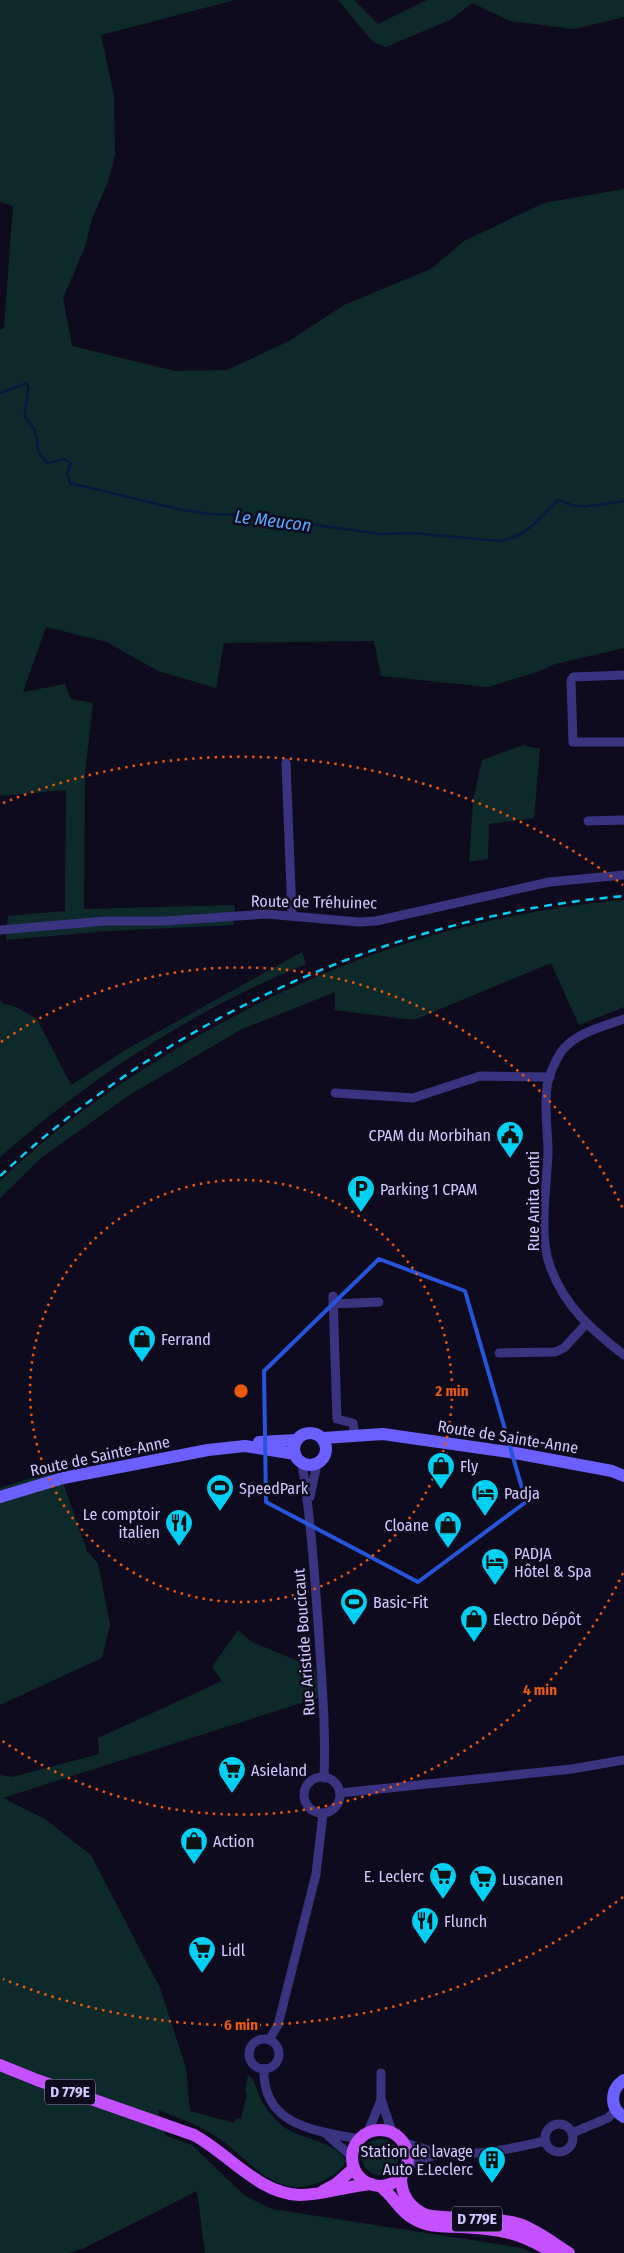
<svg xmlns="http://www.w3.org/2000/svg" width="624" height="2253" font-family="'Fira Sans Condensed',sans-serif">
  <rect width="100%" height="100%" fill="#0f0b1f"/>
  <g fill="#0e2929">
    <polygon points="0,0 235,0 101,35 114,96 115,155 108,182 92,219 85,247 63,298 72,346 175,371 227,370 289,341 344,305 431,269 464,241 544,203 624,189 624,648 555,664 540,671 488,687 381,676 374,641 224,643 216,688 158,671 107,642 46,627 23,692 65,684 71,699 93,703 85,773 84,909 235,905 234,925 108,931 6,940 8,916 65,911 66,790 0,796 0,330 4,328 13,206 0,202"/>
    <polygon points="338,0 354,0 378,24 427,0 624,0 624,17 574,29 510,21 472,3 452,19 386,47 373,42"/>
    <polygon points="523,745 540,749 534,818 489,824 488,859 469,862 473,801 482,760"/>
    <path d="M624,900v107l-45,18 -28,-62 -137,57 -79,-10v-18l-95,38 -112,66 -87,62 -41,40v-17c50,-49 108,-91 168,-127 142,-87 289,-139 456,-154z"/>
    <path d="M302,952l4,12c-113,46 -215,113 -306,193v-157l3,4 11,2 23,13 34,66 56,-36z"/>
    <polygon points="64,1467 64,1486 87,1551 98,1563 110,1625 102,1658 0,1705 0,1488"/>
    <path d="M238,1630l14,12 63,26 5,29 -317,101 42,21 46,36 69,133 26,80 4,43 44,12 2,-5 5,1 6,-25 -2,-2 3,-17c8,6 9,18 14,27 5,8 11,15 17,21 20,18 50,14 67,37 -3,11 -13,15 -22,20 -46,24 -72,-19 -106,-42 -19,-13 -39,-20 -60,-28l8,26 26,9 53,51 27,13 251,39 8,5h-326l-8,-62 -113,57 -15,5h-69v-478l12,2 87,-23 -1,-16 124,-57 -10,-14z"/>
    <circle cx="380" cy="2157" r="18"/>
  </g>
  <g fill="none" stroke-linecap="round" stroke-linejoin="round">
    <path stroke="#07183c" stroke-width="2.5" d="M0,393l27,-10c4,11 -3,21 -2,31 0,7 5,9 8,13 9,14 -3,21 15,36l16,-4 7,4 -4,11 3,9 108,26 31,5 33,1 139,19 31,-1 88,8c25,-4 40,-22 57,-40l3,-1c20,12 41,4 64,1"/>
    <g stroke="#3a3480" stroke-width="9">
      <polyline points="624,675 573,677 571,681 573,742 624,742"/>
      <polyline points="286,763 292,915"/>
      <polyline points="588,821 624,820"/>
      <polyline points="0,930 106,921 166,921 266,914 359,922 376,921 549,882 624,875"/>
      <path d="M624,1019c-22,8 -49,14 -63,33 -6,9 -13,25 -14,35 -3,22 1,44 1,65 -1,35 -10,82 2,114 14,40 42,64 74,89"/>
      <polyline points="335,1093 413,1098 480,1076 550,1077"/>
      <polyline points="333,1296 337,1419 353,1423 355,1436"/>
      <polyline points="333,1304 379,1302"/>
      <polyline points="499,1353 555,1352 564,1348 586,1324"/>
      <path d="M302,1463c9,58 13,116 17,174 3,47 7,93 5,141"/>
      <polyline points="310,1497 317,1464"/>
      <circle cx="322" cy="1795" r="18"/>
      <polyline points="340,1793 572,1769 624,1760"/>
      <circle cx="264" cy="2054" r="15"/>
      <polyline points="269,2040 278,2025 316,1874 323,1814"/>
      <path d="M264,2069c-2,57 52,62 95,70"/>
      <polyline points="381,2073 381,2099 392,2132"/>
      <circle cx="559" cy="2138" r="14"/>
      <polyline points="368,2132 381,2100"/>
      <polyline points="325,2133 352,2157"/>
      <polyline points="572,2133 608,2118 616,2110"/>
      <path d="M405,2143c12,3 25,9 37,10 35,3 69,-4 103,-12"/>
      <polyline points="407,2166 440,2153"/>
    </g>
    <g stroke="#6b60ff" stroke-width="12">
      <circle cx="310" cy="1449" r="16"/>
      <polyline points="323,1438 383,1434 515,1453 612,1471 624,1476"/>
      <polyline points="259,1442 297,1440"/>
      <polyline points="0,1497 63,1478 208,1450 245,1446 295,1454"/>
      <path d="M624,2080c-14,9 -15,28 0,37"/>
    </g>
    <g stroke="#c550ff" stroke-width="12">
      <path d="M0,2065l37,15 157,55c35,19 64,58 105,60 25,0 48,-9 72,-11"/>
      <circle cx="380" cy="2158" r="28"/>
      <path d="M401,2177c0,18 8,30 25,38 30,6 63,0 93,9 18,6 34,19 50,29"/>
      <path d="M380,2186c17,13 20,29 43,37 11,5 26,3 38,4 38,2 59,5 92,26"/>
      <polyline points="323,2191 336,2184 354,2168"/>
    </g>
    <path stroke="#00d1f4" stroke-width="2.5" stroke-dasharray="8 6" stroke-linecap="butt" d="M0,1176c170,-159 392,-260 624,-280"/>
  </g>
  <path fill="none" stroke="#2654da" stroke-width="4" stroke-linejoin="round" d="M379,1259l86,32 61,211 -108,80 -152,-80 -2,-131z"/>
  <g fill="none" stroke="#e8590c" stroke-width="2.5" stroke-dasharray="2.5 5">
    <circle cx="241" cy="1391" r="211"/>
    <path d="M623 1573A423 423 0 0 1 1 1740M1 1042A423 423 0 0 1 623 1209"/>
    <path d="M623 1897A634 634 0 0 1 3 1979M3 803A634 634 0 0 1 623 885"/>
  </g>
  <defs>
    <symbol id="civic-pin" viewBox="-11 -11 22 30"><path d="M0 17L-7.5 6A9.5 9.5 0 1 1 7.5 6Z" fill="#00d1f4" stroke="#0f0b1f"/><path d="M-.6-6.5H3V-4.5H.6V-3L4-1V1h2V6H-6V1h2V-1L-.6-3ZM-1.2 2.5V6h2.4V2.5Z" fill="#111"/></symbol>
    <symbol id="parking-pin" viewBox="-11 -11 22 30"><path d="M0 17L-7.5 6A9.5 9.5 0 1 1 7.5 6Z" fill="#00d1f4" stroke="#0f0b1f"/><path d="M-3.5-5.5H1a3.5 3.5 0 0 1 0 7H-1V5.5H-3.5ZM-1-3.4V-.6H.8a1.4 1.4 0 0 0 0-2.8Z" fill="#111"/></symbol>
    <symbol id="shop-pin" viewBox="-11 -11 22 30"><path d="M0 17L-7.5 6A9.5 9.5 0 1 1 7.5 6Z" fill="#00d1f4" stroke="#0f0b1f"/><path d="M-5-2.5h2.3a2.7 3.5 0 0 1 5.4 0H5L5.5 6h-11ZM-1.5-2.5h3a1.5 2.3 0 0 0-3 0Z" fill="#111"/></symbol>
    <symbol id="stadium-pin" viewBox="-11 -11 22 30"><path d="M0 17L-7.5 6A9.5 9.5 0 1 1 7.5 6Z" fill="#00d1f4" stroke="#0f0b1f"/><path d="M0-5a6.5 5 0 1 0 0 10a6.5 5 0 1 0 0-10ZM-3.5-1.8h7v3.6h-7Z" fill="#111"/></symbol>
    <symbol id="hotel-pin" viewBox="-11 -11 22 30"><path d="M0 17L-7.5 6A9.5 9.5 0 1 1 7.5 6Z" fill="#00d1f4" stroke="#0f0b1f"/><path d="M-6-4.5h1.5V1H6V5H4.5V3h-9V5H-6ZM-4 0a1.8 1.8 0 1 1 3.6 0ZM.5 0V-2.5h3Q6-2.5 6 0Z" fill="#111"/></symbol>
    <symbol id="restaurant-pin" viewBox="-11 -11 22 30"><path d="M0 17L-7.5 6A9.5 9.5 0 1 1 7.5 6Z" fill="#00d1f4" stroke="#0f0b1f"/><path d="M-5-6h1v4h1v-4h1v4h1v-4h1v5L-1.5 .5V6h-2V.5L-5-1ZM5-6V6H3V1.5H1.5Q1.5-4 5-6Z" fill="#111"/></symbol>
    <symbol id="supermarket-pin" viewBox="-11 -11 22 30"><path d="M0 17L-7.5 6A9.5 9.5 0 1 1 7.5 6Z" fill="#00d1f4" stroke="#0f0b1f"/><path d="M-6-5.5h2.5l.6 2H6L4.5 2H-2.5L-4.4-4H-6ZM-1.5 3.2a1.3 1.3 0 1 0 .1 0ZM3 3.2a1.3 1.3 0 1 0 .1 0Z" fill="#111"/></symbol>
    <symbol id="building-pin" viewBox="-11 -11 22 30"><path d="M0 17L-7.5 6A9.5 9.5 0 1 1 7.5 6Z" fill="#00d1f4" stroke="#0f0b1f"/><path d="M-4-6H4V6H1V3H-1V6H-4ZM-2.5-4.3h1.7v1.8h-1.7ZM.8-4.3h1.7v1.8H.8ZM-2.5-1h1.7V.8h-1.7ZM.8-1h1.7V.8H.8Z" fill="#111"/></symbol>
  </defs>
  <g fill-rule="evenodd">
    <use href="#civic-pin" x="494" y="1119" width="32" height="43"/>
    <use href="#parking-pin" x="345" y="1173" width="32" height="43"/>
    <use href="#shop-pin" x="126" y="1323" width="32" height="43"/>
    <use href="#shop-pin" x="425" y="1450" width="32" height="43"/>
    <use href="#stadium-pin" x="204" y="1472" width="32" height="43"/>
    <use href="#hotel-pin" x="469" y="1477" width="32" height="43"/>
    <use href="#restaurant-pin" x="163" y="1507" width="32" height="43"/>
    <use href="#shop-pin" x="432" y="1509" width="32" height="43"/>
    <use href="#hotel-pin" x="479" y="1546" width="32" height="43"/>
    <use href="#stadium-pin" x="338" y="1586" width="32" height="43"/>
    <use href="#shop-pin" x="458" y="1603" width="32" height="43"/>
    <use href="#supermarket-pin" x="216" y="1754" width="32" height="43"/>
    <use href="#shop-pin" x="178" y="1825" width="32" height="43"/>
    <use href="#supermarket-pin" x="427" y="1860" width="32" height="43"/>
    <use href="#supermarket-pin" x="467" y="1863" width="32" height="43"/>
    <use href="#restaurant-pin" x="409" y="1905" width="32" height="43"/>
    <use href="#supermarket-pin" x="186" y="1934" width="32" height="43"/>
    <use href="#building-pin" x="476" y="2144" width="32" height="43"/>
  </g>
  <g text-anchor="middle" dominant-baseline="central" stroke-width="5" stroke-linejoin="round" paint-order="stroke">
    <g fill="#0f0b1f" stroke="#9790bc" stroke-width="1">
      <rect x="45" y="2079.5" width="50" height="25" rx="4"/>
      <rect x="452" y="2206.5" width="50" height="25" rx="4"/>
    </g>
    <g font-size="15" font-weight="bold" fill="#d1c9ff">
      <text x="70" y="2092">D 779E</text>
      <text x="477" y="2219">D 779E</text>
    </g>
    <g font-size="16" fill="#d1c9ff" stroke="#0f0b1f">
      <text transform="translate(314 902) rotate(1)">Route de Tréhuinec</text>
      <text transform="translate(533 1201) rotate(-90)">Rue Anita Conti</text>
      <text transform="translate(508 1437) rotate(9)">Route de Sainte-Anne</text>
      <text transform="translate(100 1456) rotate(-12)">Route de Sainte-Anne</text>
      <text transform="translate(304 1642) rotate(-94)">Rue Aristide Boucicaut</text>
    </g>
    <g font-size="16" fill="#d1c9ff" stroke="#0f0b1f" text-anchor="start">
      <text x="491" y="1135" text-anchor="end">CPAM du Morbihan</text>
      <text x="380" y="1189">Parking 1 CPAM</text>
      <text x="161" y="1339">Ferrand</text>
      <text x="460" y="1466">Fly</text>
      <text x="239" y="1488">SpeedPark</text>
      <text x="504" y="1493">Padja</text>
      <text x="160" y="1514" text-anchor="end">Le comptoir<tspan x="160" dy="18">italien</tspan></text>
      <text x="429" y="1525" text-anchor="end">Cloane</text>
      <text x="514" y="1553">PADJA<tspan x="514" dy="18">Hôtel &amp; Spa</tspan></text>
      <text x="373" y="1602">Basic-Fit</text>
      <text x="493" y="1619">Electro Dépôt</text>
      <text x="251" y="1770">Asieland</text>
      <text x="213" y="1841">Action</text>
      <text x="424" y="1876" text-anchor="end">E. Leclerc</text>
      <text x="502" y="1879">Luscanen</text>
      <text x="444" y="1921">Flunch</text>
      <text x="221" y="1950">Lidl</text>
      <text x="473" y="2151" text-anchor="end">Station de lavage<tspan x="473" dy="18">Auto E.Leclerc</tspan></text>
    </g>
    <g font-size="18" font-style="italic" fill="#57aaff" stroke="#0f0b1f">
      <text transform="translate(273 521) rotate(7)">Le Meucon</text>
    </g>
  </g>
  <circle cx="241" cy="1391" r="8" fill="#e8590c" stroke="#0f0b1f" stroke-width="2.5"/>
  <g font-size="15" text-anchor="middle" font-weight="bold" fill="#e8590c" stroke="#0f0b1f" stroke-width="5" stroke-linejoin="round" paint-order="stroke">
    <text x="452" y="1396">2 min</text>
    <text x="540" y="1695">4 min</text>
    <text x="241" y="2030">6 min</text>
  </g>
</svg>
